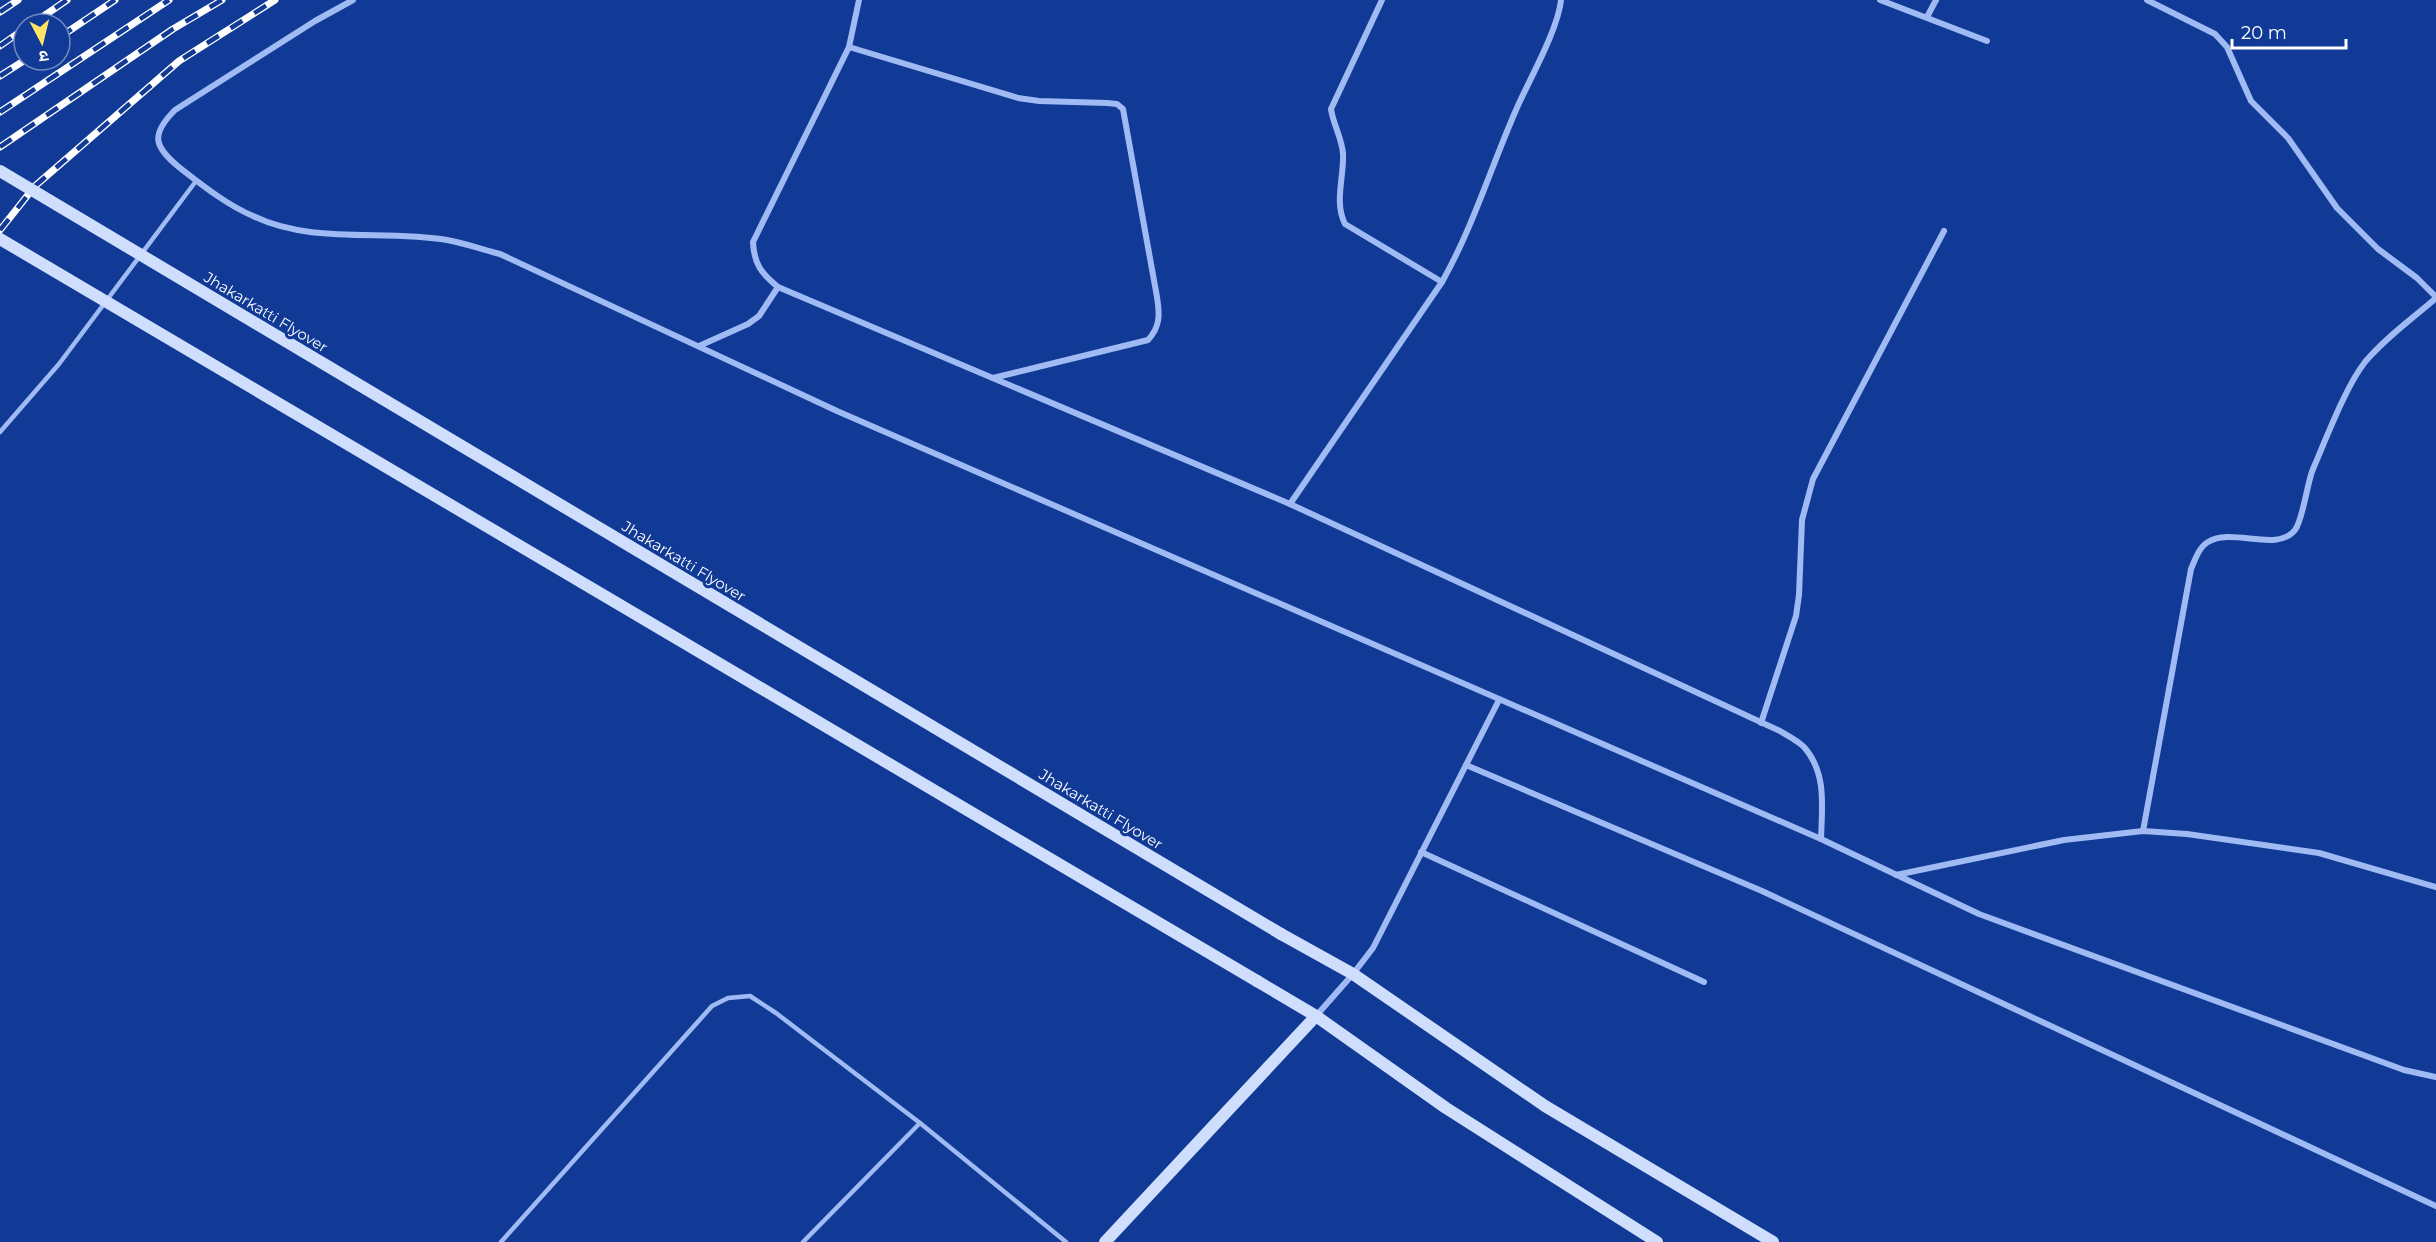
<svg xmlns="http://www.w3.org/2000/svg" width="2436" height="1242" font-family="Montserrat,'Noto Sans Devanagari',sans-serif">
  <rect width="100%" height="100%" fill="#113a96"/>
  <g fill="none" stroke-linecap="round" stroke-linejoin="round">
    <g stroke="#a0bbf4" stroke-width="4.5">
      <polyline points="0,432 59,364 196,181"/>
      <polyline points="501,1242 712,1006 728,998 750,996 776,1013 920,1123"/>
      <polyline points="803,1242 920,1123 1066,1242"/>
    </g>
    <g stroke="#a0bbf4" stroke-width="6">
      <path d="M353,0l-38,21 -140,89c-25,25 -21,37 5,58 22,17 47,37 73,48 60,29 131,13 194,24 18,3 36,10 53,14l337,157 984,428 158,75 425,156 32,7"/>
      <path d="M859,0l-10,47 -96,195c1,22 8,31 25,45l512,217 490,227c8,5 18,10 24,16 23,26 18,60 17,92"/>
      <path d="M1382,0l-51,109c2,15 11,29 12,45 1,24 -9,48 2,70l97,58"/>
      <polyline points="1880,0 1987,41"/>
      <polyline points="2147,0 2215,34 2227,47 2251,101 2288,138 2337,208 2378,249 2417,278 2436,297"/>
      <polyline points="1927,17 1936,0"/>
      <path d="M849,47l169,51 21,3 68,2 10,1 6,5 34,188c3,18 3,30 -9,43l-155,38"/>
      <polyline points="699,346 748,324 759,316 778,287"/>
      <path d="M1290,504l152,-222c31,-55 49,-115 74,-172 13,-30 42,-80 45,-110"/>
      <polyline points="1761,723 1796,616 1799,595 1802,520 1813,479 1944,231"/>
      <polyline points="1466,765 1762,891 2436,1206"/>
      <path d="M2143,831l48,-262c4,-9 8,-22 17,-27 24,-15 69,11 87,-12 8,-10 12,-47 18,-61 13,-30 33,-83 52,-107 20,-24 47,-43 71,-64"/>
      <polyline points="1421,852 1704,982"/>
      <polyline points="1896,875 2064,840 2143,831 2187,834 2319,853 2436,887"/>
      <polyline points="1316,1016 1353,974 1373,948 1499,700"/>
    </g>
    <g stroke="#d0defd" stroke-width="12">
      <polyline points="1281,934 1353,974 1545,1106 1773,1242"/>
      <polyline points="1257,981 1316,1016 1446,1108 1657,1242"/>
      <polyline points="1105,1242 1316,1016"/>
    </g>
    <defs>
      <g id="rail">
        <polyline points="0,12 18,0"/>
        <polyline points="32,24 67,0"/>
        <polyline points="60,37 115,0"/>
        <polyline points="0,46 24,29"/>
        <polyline points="0,76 25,60"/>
        <polyline points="0,112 169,0"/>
        <polyline points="0,147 173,29 222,0"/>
        <polyline points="0,230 35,186 179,61 275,0"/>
      </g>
    </defs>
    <use href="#rail" stroke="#fff" stroke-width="7"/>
    <use href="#rail" stroke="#113a96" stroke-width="4.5" stroke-dasharray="14" stroke-linecap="butt"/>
    <g stroke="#d0defd" stroke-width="12">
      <polyline points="0,171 1281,934"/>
      <polyline points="0,239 1257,981"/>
    </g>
  </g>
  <g text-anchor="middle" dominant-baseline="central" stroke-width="6" stroke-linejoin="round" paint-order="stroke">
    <g font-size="15" fill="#fff" stroke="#113a96">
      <text transform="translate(266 312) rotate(31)">Jhakarkatti Flyover</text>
      <text transform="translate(684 561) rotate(31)">Jhakarkatti Flyover</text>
      <text transform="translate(1101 809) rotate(31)">Jhakarkatti Flyover</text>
    </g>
  </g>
  <g transform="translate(42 42) rotate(173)"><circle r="28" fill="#113a96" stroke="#7089c0" stroke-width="1.5"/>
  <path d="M0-4.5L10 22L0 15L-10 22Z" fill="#ffe563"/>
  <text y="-9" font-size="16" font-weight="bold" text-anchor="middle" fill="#ffffff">उ</text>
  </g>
  <path d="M2232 39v9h114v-9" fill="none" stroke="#ffffff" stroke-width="3"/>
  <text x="2241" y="39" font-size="18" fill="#ffffff" stroke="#113a96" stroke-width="4.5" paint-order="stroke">20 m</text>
</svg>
